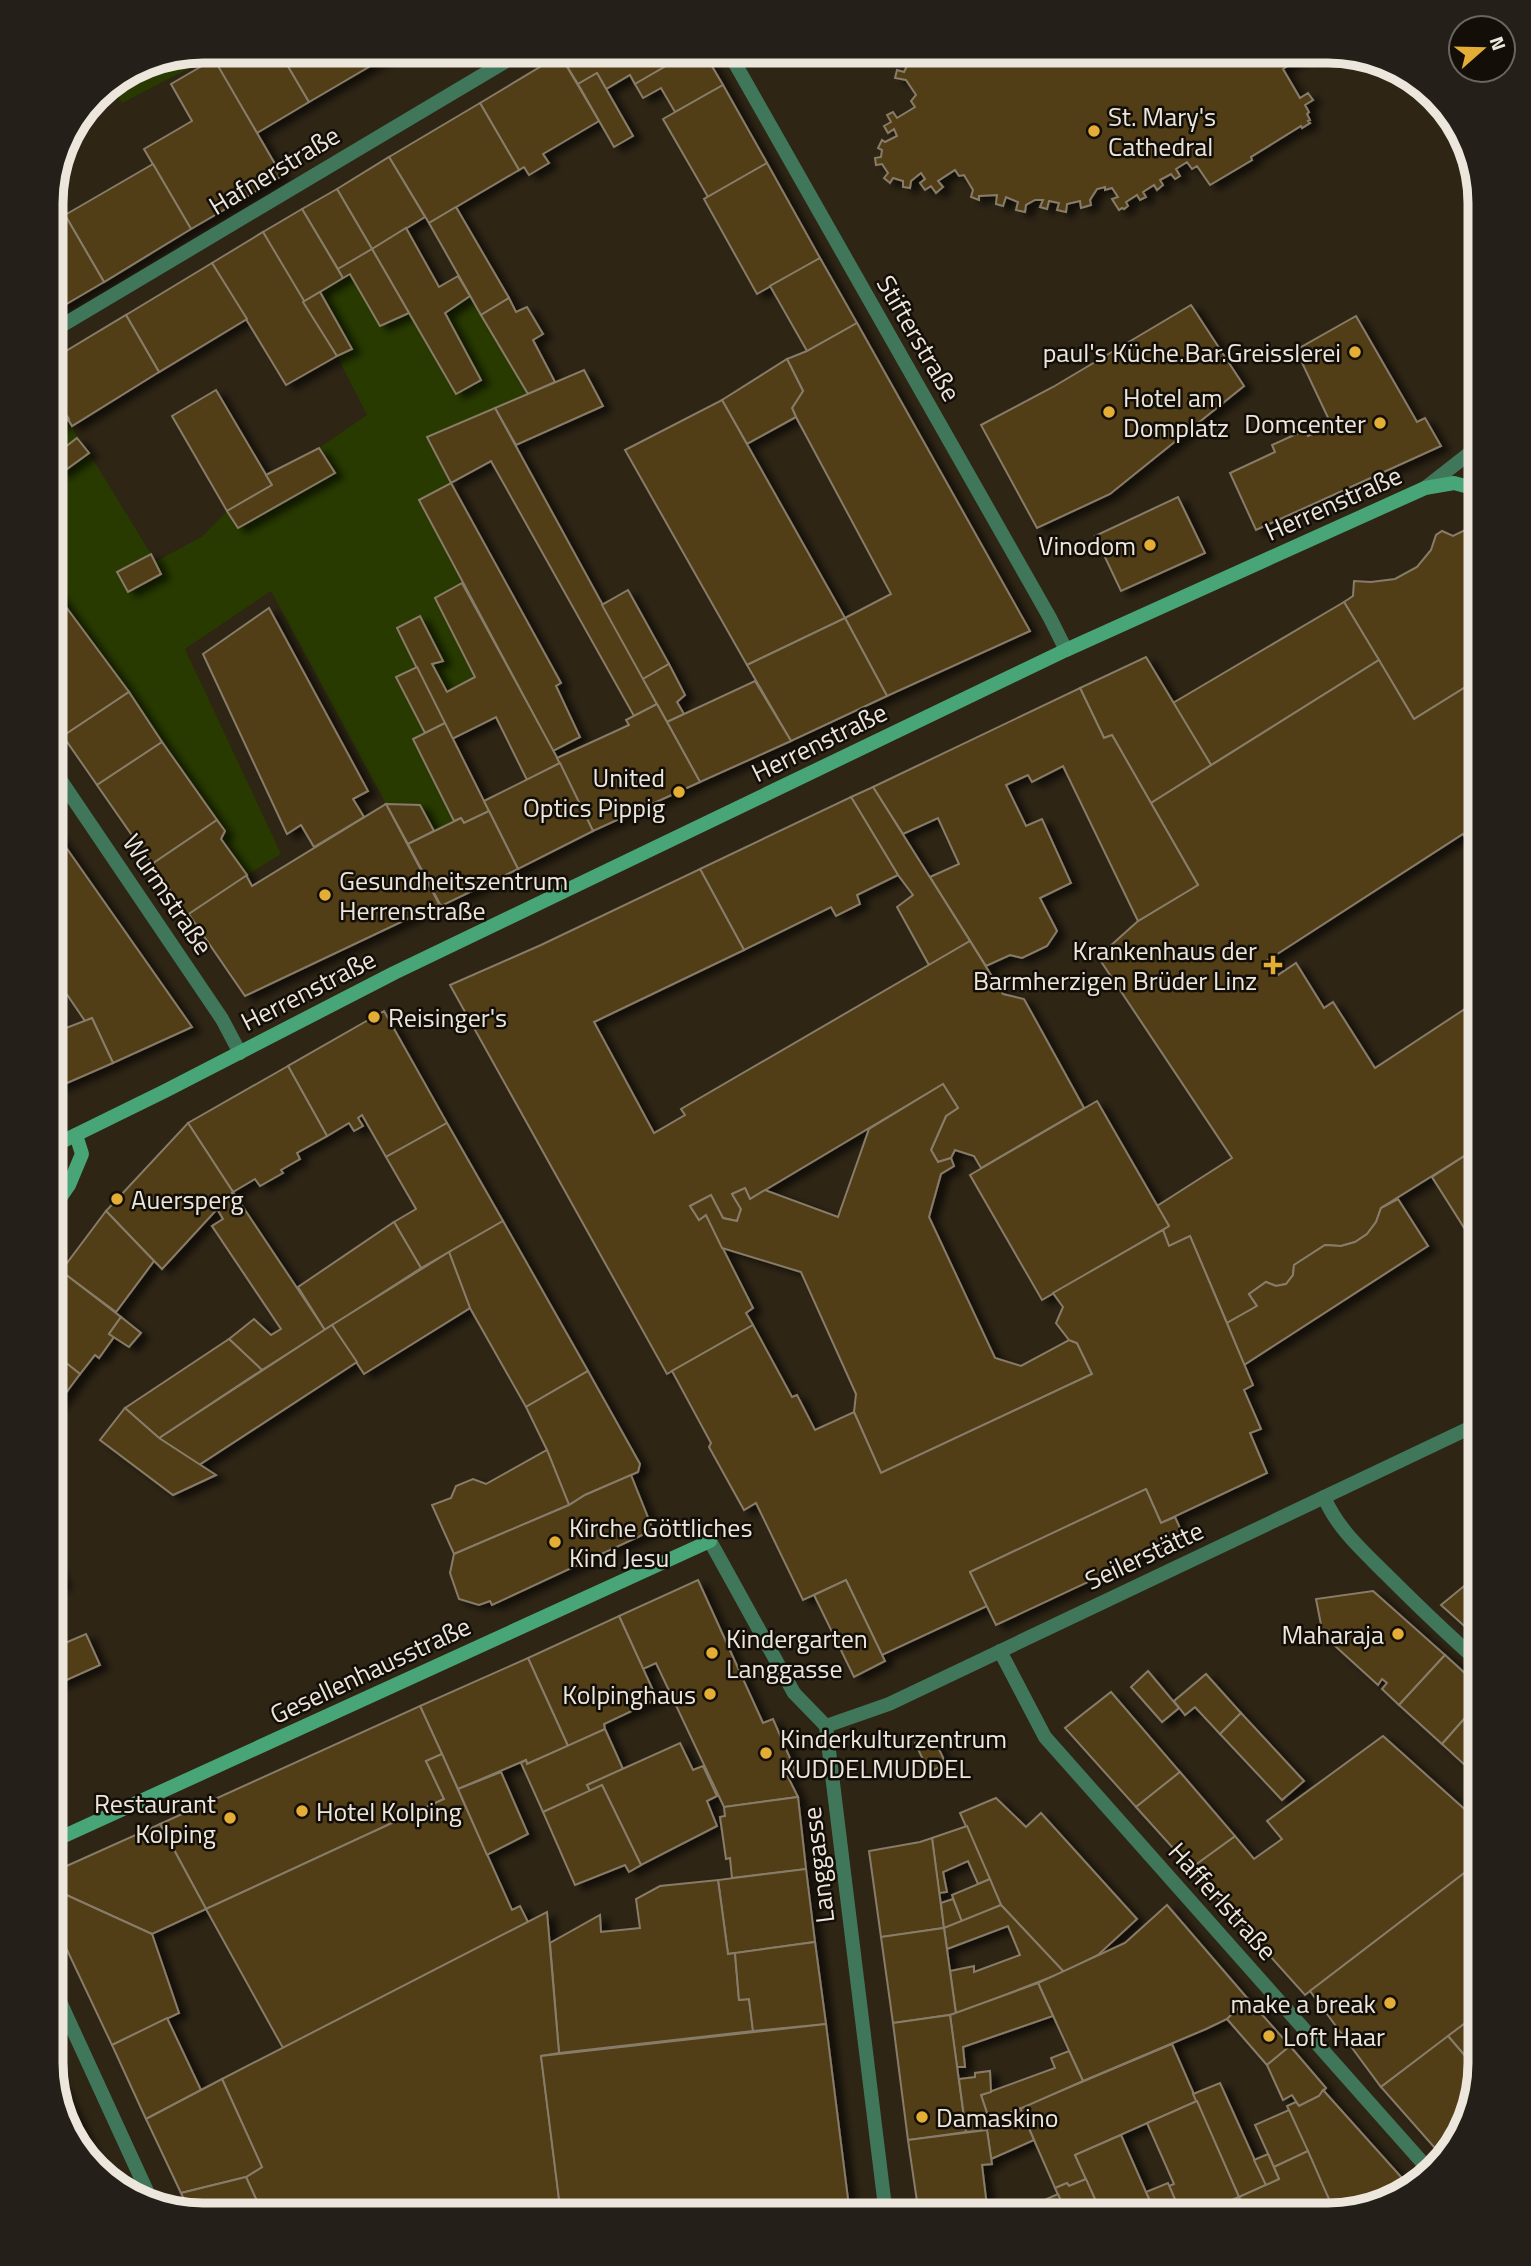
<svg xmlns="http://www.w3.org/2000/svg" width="1531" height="2266" font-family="'Titillium Web',sans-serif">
  <defs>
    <filter id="shadow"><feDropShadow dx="8" dy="4.5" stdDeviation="3.5" flood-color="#0009"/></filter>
  </defs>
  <rect width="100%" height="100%" fill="#2e2515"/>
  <g fill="#283a00">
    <polygon points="204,51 246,51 218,67 211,57 122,103 112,85 145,62"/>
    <polygon points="350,274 380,326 409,313 456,394 481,379 445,313 470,296 528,394 427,437 451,483 420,501 462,583 436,598 475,677 447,692 432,664 442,661 419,617 397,628 417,667 396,678 425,733 413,740 454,821 434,831 420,805 386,804 271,591 185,649 281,854 247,875 221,839 225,831 51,585 51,462 61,474 89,453 151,554 117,572 128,592 161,574 155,562 203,536 227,511 238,528 335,473 319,448 367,415 337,356 352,348 320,292"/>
    <polygon points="69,419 77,438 51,458 51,431"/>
  </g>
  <g fill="#513c13" stroke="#877c69" stroke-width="2" filter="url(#shadow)">
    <polygon points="246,51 279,51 309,102 257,133 218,67"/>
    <polygon points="279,51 373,51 379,61 309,102"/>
    <polygon points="373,51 396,51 379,61"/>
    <polygon points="567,51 692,51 635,84 630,75 606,89 597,73 578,84 560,55"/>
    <polygon points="692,51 703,51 723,85 675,112 661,88 643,98 635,84"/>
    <polygon points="902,51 1317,51 1321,56 1313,61 1308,53 1283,69 1300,98 1308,93 1313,100 1305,105 1309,112 1307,114 1310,120 1308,121 1310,123 1302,128 1301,126 1251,157 1252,160 1210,185 1197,166 1192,169 1187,162 1176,169 1180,176 1175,179 1171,174 1160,180 1163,185 1157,190 1154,185 1143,192 1146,197 1140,200 1137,195 1126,202 1128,206 1124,209 1122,208 1119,210 1112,199 1118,197 1112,188 1105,190 1105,187 1097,189 1090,200 1091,205 1081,208 1080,201 1067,204 1066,212 1057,210 1059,203 1049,201 1047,209 1040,207 1043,200 1035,200 1026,205 1025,212 1016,210 1018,202 1006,197 1003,206 996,204 997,195 979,196 979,200 971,197 973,190 964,175 959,176 955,170 938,181 943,187 936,193 931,186 925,190 920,183 925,179 921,173 911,181 910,188 903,187 903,181 893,178 890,183 884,178 888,173 882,164 876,165 875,158 881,157 882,150 878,148 882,140 885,142 897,136 894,129 888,133 884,126 891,122 887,115 893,112 897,118 915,107 911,101 916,95 906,80 895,78 897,70 904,72 908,64 909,56 901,54"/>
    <polygon points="560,55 599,121 543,154 549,163 529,175 524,167 519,170 480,103"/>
    <polygon points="214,59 282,176 191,229 144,149 192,121 171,84"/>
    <polygon points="597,73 633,136 614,147 578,84"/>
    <polygon points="723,85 767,163 708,197 663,119"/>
    <polygon points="480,103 519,170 429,223 389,157"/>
    <polygon points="389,157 425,217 372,249 337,189"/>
    <polygon points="767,163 820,258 757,294 704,199"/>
    <polygon points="153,164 191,229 104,282 65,215"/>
    <polygon points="337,189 372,249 338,269 302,209"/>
    <polygon points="456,207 509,298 481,315 429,223"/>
    <polygon points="302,209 343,278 303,302 263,232"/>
    <polygon points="65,215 104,282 51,313 51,224"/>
    <polygon points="406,228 439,287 458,276 470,296 445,313 481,380 456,394 372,249"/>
    <polygon points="263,232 337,356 286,385 212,263"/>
    <polygon points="372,249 409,313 380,326 350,274 343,278 338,269"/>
    <polygon points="820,258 857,323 807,351 770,286"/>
    <polygon points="212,263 247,319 159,372 126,315"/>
    <polygon points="320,292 352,349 337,356 303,302"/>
    <polygon points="509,298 516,312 527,307 543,334 533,340 555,382 528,394 481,315"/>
    <polygon points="1191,305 1244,386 1110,494 1037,528 981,425 1053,387"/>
    <polygon points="126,315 159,372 72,426 51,390 51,360"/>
    <polygon points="1356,316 1417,422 1425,418 1441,446 1256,530 1230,473 1275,452 1272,445 1305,430 1308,436 1332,426 1296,350"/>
    <polygon points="857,323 1030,631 887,696 845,618 891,594 796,417 792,408 803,391 787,359 807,351"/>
    <polygon points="787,359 803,391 792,408 796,417 747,444 722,400"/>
    <polygon points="584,370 603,406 516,445 495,408"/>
    <polygon points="51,390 69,419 51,431"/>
    <polygon points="216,390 272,485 227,511 172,416"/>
    <polygon points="722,400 845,618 747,665 625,450"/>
    <polygon points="495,408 657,704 634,716 491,461 451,483 427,437"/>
    <polygon points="77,438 89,453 60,474 51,462 51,458"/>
    <polygon points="319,448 335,473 238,528 227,511 272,485 266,475"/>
    <polygon points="451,483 561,683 556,686 580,737 553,751 419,500"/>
    <polygon points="1178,497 1205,553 1121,591 1095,536"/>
    <polygon points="1465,530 1472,533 1480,547 1480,678 1414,719 1344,602 1353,596 1354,581 1371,582 1395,579 1417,567 1431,550 1436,535 1442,531 1453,536"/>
    <polygon points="151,554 161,574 128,592 117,572"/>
    <polygon points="462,583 560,763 527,780 496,717 452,739 397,628 420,616 443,661 432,664 447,692 475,677 435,598"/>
    <polygon points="51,585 66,607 51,613"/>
    <polygon points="628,590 669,664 643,679 602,605"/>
    <polygon points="1344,602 1379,660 1211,765 1173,703"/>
    <polygon points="66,607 129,692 63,736 51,719 51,613"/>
    <polygon points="269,608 368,791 353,799 364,817 314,847 301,825 287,834 203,654"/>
    <polygon points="845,618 887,696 791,741 747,665"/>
    <polygon points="1146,657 1211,765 1151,803 1112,735 1104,738 1080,688"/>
    <polygon points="1379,660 1414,719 1480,678 1480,860 1463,834 1268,960 1278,975 1296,963 1324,1008 1333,1002 1375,1068 1480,999 1480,1146 1381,1208 1376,1222 1367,1234 1355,1242 1341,1246 1325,1245 1294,1265 1293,1275 1286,1284 1276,1286 1266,1282 1249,1294 1257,1306 1227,1323 1190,1236 1169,1246 1163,1230 1169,1226 1157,1206 1232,1158 1098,957 1138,921 1198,885 1151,803"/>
    <polygon points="669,664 685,695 677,702 684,714 667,722 643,679"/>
    <polygon points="417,667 445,723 425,733 396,677"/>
    <polygon points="755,681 791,741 700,782 667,722"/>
    <polygon points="1080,688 1104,738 1112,735 1198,885 1138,921 1063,766 1032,782 1028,775 1006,785 1026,826 1042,819 1071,883 1040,898 1057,931 1047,946 1022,958 1010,955 986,966 930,877 959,864 938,818 903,834 873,787"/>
    <polygon points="129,692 162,742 97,785 63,736"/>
    <polygon points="657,704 700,782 593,831 557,758 629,725 626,720"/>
    <polygon points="445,723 489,811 464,823 461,818 454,821 413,739"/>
    <polygon points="162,742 217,820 152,864 97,785"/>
    <polygon points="560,763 593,831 518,869 484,801"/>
    <polygon points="873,787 970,941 929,965 897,907 913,895 898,875 851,797"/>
    <polygon points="851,797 898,875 857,895 860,904 836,916 831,907 744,950 700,869"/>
    <polygon points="386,804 420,805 434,831 408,844"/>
    <polygon points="386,804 439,904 245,996 188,913 246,875 252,886"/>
    <polygon points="489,811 518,869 441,906 408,844 461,818 464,823"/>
    <polygon points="217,820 225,831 221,839 247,875 187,915 152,864"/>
    <polygon points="51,826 192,1027 113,1063 92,1018 85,1021 51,971"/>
    <polygon points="700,869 744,950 594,1022 654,1133 685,1115 681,1109 970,941 1003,994 1024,999 1084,1108 981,1168 974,1156 955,1150 951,1158 938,1162 931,1150 946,1116 958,1108 943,1084 750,1199 745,1188 732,1194 741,1209 737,1221 723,1218 711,1195 690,1206 699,1220 706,1215 753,1308 746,1313 753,1325 667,1374 450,985 541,945"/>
    <polygon points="51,1009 61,1030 92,1018 113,1063 51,1090"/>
    <polygon points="384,1011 447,1123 386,1157 362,1115 358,1118 363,1126 354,1131 349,1123 327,1136 288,1066"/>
    <polygon points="288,1066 327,1136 297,1153 300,1159 281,1170 283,1173 260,1186 255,1179 233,1192 188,1123"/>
    <polygon points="943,1084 958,1108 946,1116 931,1150 938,1162 951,1158 954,1166 941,1174 929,1217 995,1358 1021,1366 1069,1340 1077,1343 1092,1374 881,1473 854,1412 856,1394 801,1272 722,1248 706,1215 699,1220 690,1206 711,1195 723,1218 737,1221 741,1209 732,1194 745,1188 750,1199 765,1190 838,1217 869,1129"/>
    <polygon points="1097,1101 1169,1226 1042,1300 970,1175"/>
    <polygon points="188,1123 233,1192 162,1269 106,1211"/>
    <polygon points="447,1123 503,1221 421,1268 394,1222 416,1209 386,1157"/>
    <polygon points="1480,1146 1480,1253 1432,1177"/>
    <polygon points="233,1192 325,1330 262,1370 229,1339 254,1319 271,1335 281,1329 212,1226 223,1219 217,1209"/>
    <polygon points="1398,1199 1428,1246 1244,1365 1227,1323 1257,1306 1249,1294 1266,1282 1276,1286 1286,1284 1293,1275 1294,1265 1325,1245 1341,1246 1355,1242 1367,1234 1376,1222 1381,1208"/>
    <polygon points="106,1211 154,1261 116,1312 61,1271"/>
    <polygon points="503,1221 588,1371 526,1407 470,1308 449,1252"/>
    <polygon points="394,1222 421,1268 325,1330 298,1287"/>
    <polygon points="1163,1230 1169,1246 1190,1236 1253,1385 1244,1390 1261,1429 1250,1433 1267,1473 1161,1523 1146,1489 970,1572 987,1606 882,1655 846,1580 803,1600 756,1503 744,1510 709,1447 711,1443 672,1371 753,1325 792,1397 797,1395 815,1430 854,1412 881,1473 1092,1374 1077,1343 1069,1340 1056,1323 1063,1307 1053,1293"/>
    <polygon points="449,1252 470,1308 364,1374 332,1325"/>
    <polygon points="61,1271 121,1317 109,1334 114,1337 99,1358 95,1355 80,1374 51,1351 51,1283"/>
    <polygon points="121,1317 141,1333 129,1347 109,1334"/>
    <polygon points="332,1325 357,1362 199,1465 159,1438"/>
    <polygon points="229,1339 262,1370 159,1438 125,1408"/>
    <polygon points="51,1351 80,1374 51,1413"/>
    <polygon points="588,1371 640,1464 638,1472 585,1495 569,1505 547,1450 526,1407"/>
    <polygon points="125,1408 159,1438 216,1475 173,1495 100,1440"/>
    <polygon points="547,1450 569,1505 454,1554 432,1505 451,1498 456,1486 473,1479 486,1484"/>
    <polygon points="631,1475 653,1530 492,1605 490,1601 479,1605 459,1599 450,1573 454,1554 569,1505 585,1495"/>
    <polygon points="1146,1489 1161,1523 1175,1517 1184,1537 996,1625 970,1572"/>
    <polygon points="51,1557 63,1584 51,1589"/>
    <polygon points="1480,1572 1480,1592 1469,1582"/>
    <polygon points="698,1580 763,1723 773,1719 796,1772 787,1775 798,1797 724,1807 656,1663 643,1669 619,1616"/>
    <polygon points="846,1580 885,1661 854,1677 814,1595"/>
    <polygon points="1469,1582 1480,1592 1480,1640 1441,1605"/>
    <polygon points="1373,1591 1445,1655 1399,1705 1382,1689 1387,1683 1382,1679 1378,1685 1323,1635 1316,1599"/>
    <polygon points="619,1616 657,1699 604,1724 605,1729 568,1746 528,1658"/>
    <polygon points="86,1634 100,1665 51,1687 51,1649"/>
    <polygon points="1445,1655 1480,1687 1480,1701 1442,1744 1399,1705"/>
    <polygon points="528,1658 568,1746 527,1764 526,1760 458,1789 420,1706"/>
    <polygon points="1148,1671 1179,1708 1162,1722 1131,1687"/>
    <polygon points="1206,1674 1241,1713 1220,1734 1195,1707 1185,1715 1174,1701"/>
    <polygon points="1111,1692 1180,1772 1136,1807 1065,1728"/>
    <polygon points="1480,1701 1480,1779 1442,1744"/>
    <polygon points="420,1706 442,1754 426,1761 444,1799 206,1909 160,1824"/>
    <polygon points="1241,1713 1304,1781 1282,1800 1220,1734"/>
    <polygon points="605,1729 623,1769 587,1785 590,1791 543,1812 521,1763 526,1760 527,1764"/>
    <polygon points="1383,1736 1480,1823 1480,1861 1305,1995 1191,1868 1235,1836 1254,1859 1282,1839 1267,1821"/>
    <polygon points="928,1737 938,1747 946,1764 929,1772 915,1743"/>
    <polygon points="680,1743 693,1770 703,1766 717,1796 707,1801 717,1826 641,1865 602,1785 590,1791 587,1785"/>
    <polygon points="442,1754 512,1910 520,1906 528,1922 283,2048 206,1909 444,1799 426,1761"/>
    <polygon points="501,1772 528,1834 487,1855 458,1789"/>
    <polygon points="1180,1772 1235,1836 1191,1868 1136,1807"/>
    <polygon points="602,1785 641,1865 629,1872 625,1865 575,1885 543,1812"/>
    <polygon points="798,1797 806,1869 732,1878 730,1858 726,1859 720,1817 725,1816 724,1807"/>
    <polygon points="996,1798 1026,1827 1041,1813 1137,1919 1098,1955 1064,1972 1001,1905 960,1813"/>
    <polygon points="160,1824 206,1909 152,1934 51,1888 51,1873"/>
    <polygon points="967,1826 990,1879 978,1884 968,1861 943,1872 947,1892 939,1893 932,1838"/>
    <polygon points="932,1838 944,1928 881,1937 869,1851 920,1842"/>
    <polygon points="1480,1861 1480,2012 1381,2087 1310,1991"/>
    <polygon points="806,1869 815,1942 728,1954 718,1880"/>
    <polygon points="990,1879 1001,1905 962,1922 952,1895"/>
    <polygon points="718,1880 728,1954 735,1953 739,2000 749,1999 753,2031 559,2053 550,1943 600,1915 601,1932 640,1928 636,1899 660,1886"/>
    <polygon points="51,1888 152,1934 179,2013 112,2045 51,1916"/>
    <polygon points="953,1899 962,1922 944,1928 941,1903"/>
    <polygon points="1001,1905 1064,1972 956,2014 950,1971 974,1966 974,1972 1020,1955 1008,1926 947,1949 944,1928"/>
    <polygon points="1167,1905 1248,1999 1227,2019 1206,2029 1083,2081 1038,1983 1125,1943"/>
    <polygon points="547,1912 559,2053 541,2056 561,2215 256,2215 262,2212 246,2177 262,2167 222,2079"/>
    <polygon points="944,1928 956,2014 893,2023 881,1937"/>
    <polygon points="815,1942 826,2024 753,2031 749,1999 739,2000 735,1953"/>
    <polygon points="1038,1983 1053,2016 963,2047 965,2067 957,2067 950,2015"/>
    <polygon points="1248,1999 1290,2046 1267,2065 1227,2019"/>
    <polygon points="1480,2012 1480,2063 1478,2071 1448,2036"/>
    <polygon points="950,2015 966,2132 908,2140 893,2023"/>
    <polygon points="167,2018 201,2090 146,2119 112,2045"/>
    <polygon points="826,2024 850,2215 561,2215 541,2056"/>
    <polygon points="1448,2036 1478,2071 1460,2139 1442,2156 1381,2087"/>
    <polygon points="1172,2044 1197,2101 1075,2155 1086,2179 1069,2186 1067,2183 1055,2188 1020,2108"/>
    <polygon points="1290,2046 1326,2088 1319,2096 1299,2106 1292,2095 1283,2100 1267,2065"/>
    <polygon points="1069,2051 1083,2081 990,2122 981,2095 1055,2068 1051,2058"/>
    <polygon points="53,2069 98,2166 97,2167 71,2139"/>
    <polygon points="990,2071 991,2092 981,2095 990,2122 1020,2108 1034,2140 991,2159 987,2130 966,2132 959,2079 975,2077 975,2073"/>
    <polygon points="222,2079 262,2167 246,2177 181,2193 146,2119"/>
    <polygon points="1220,2083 1266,2185 1239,2197 1193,2094"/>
    <polygon points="1323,2090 1411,2188 1404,2195 1335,2213 1287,2106 1296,2102 1299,2106 1319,2096"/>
    <polygon points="1197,2101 1239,2197 1198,2215 1191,2203 1179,2209 1169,2186 1174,2184 1147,2123"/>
    <polygon points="1289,2110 1308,2151 1274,2167 1255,2125"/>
    <polygon points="987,2130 992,2164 982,2165 988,2215 919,2215 908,2140"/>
    <polygon points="1121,2135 1153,2208 1136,2215 1102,2215 1075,2155"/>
    <polygon points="1308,2151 1335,2213 1328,2215 1247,2215 1239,2197 1279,2179 1274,2167"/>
    <polygon points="1268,2154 1279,2179 1266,2185 1254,2160"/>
    <polygon points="246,2177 262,2212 256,2215 194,2215 191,2214 181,2193"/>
    <polygon points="1086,2179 1102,2215 1067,2215 1055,2188 1067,2183 1069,2186"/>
    <polygon points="1168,2183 1179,2209 1191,2203 1196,2215 1157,2215 1146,2192"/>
    <polygon points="1058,2194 1067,2215 1010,2215"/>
    <polygon points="1239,2197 1247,2215 1198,2215"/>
    <polygon points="1153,2208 1157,2215 1136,2215"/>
  </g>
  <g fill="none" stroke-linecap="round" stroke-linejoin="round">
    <g stroke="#40775b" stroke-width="14">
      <polyline points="728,51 1050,618 1066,650"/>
      <polyline points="51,332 523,51"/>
      <polyline points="1425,488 1480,445"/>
      <polyline points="51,766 222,1019 240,1053"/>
      <path d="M1324,1497c13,31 38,53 61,76 31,31 62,61 95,90"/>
      <polyline points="710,1541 794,1693 826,1726 886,2215"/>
      <polyline points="1000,1651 1045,1737 1429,2170"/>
      <polyline points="826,1726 889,1704 1480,1423"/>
      <polyline points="51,1982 151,2200"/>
    </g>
    <g stroke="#48a577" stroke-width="14">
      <polyline points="51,1147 165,1091 394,973 548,899 1066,650 1425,488 1454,483 1480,490"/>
      <polyline points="51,1211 69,1185 82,1154 76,1135"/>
      <polyline points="51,1842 710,1541"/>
    </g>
  </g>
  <g fill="#e4ad35" stroke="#130f08" stroke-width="2.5">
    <circle cx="1094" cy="131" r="7"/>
    <circle cx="1355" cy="352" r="7"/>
    <circle cx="1109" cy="412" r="7"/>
    <circle cx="1380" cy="423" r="7"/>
    <circle cx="1150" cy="545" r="7"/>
    <circle cx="679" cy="792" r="7"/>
    <circle cx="325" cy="895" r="7"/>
    <path d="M1269.5 954.5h7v7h7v7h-7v7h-7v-7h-7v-7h7z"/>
    <circle cx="374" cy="1017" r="7"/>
    <circle cx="117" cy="1199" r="7"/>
    <circle cx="555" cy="1542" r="7"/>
    <circle cx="1398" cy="1634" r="7"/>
    <circle cx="712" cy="1653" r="7"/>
    <circle cx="710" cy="1694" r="7"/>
    <circle cx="766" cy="1753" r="7"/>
    <circle cx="302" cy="1811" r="7"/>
    <circle cx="230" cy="1818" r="7"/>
    <circle cx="1390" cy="2003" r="7"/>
    <circle cx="1269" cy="2036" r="7"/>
    <circle cx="922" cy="2117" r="7"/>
  </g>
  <g text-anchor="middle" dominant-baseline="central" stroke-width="5" stroke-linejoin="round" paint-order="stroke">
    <g font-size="26" fill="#ece6dc" stroke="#130f08" text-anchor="start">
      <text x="1108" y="116">St. Mary's<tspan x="1108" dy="30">Cathedral</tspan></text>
      <text x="1341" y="352" text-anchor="end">paul's Küche.Bar.Greisslerei</text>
      <text x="1123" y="397">Hotel am<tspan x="1123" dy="30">Domplatz</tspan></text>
      <text x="1366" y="423" text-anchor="end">Domcenter</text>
      <text x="1136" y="545" text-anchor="end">Vinodom</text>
      <text x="665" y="777" text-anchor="end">United<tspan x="665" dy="30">Optics Pippig</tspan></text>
      <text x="339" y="880">Gesundheitszentrum<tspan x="339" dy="30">Herrenstraße</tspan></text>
      <text x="1257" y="950" text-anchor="end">Krankenhaus der<tspan x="1257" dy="30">Barmherzigen Brüder Linz</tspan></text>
      <text x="388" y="1017">Reisinger's</text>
      <text x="131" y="1199">Auersperg</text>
      <text x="569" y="1527">Kirche Göttliches<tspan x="569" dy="30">Kind Jesu</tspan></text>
      <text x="1384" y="1634" text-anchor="end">Maharaja</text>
      <text x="726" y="1638">Kindergarten<tspan x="726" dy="30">Langgasse</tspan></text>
      <text x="696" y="1694" text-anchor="end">Kolpinghaus</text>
      <text x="780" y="1738">Kinderkulturzentrum<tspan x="780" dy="30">KUDDELMUDDEL</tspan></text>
      <text x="216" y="1803" text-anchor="end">Restaurant<tspan x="216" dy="30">Kolping</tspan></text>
      <text x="316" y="1811">Hotel Kolping</text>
      <text x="1376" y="2003" text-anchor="end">make a break</text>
      <text x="1283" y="2036">Loft Haar</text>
      <text x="936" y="2117">Damaskino</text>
    </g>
    <g font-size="26" fill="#ece6dc" stroke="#130f08">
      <text transform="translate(274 170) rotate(-31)">Hafnerstraße</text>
      <text transform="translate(919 338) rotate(60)">Stifterstraße</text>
      <text transform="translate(1333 503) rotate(-24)">Herrenstraße</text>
      <text transform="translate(819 742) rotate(-26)">Herrenstraße</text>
      <text transform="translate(168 894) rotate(56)">Wurmstraße</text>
      <text transform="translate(308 990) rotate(-27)">Herrenstraße</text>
      <text transform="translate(1144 1555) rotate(-25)">Seilerstätte</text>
      <text transform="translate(370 1670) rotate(-25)">Gesellenhausstraße</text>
      <text transform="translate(818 1865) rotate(-97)">Langgasse</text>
      <text transform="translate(1223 1901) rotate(48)">Hafferlstraße</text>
    </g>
  </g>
  <path d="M0 0H1531V2266H0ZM203 63H1328A140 140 0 0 1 1468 203V2063A140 140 0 0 1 1328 2203H203A140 140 0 0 1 63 2063V203A140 140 0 0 1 203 63Z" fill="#242019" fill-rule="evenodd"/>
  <path fill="none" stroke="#ece6dc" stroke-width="9" d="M203 63H1328A140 140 0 0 1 1468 203V2063A140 140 0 0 1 1328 2203H203A140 140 0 0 1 63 2063V203A140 140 0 0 1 203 63Z"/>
  <g transform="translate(1482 49) rotate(70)"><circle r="33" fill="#130f08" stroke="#6a655d" stroke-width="2"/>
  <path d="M0-5L12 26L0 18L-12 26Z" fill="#e4ad35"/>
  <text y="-10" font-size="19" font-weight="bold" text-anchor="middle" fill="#ece6dc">N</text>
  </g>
</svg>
